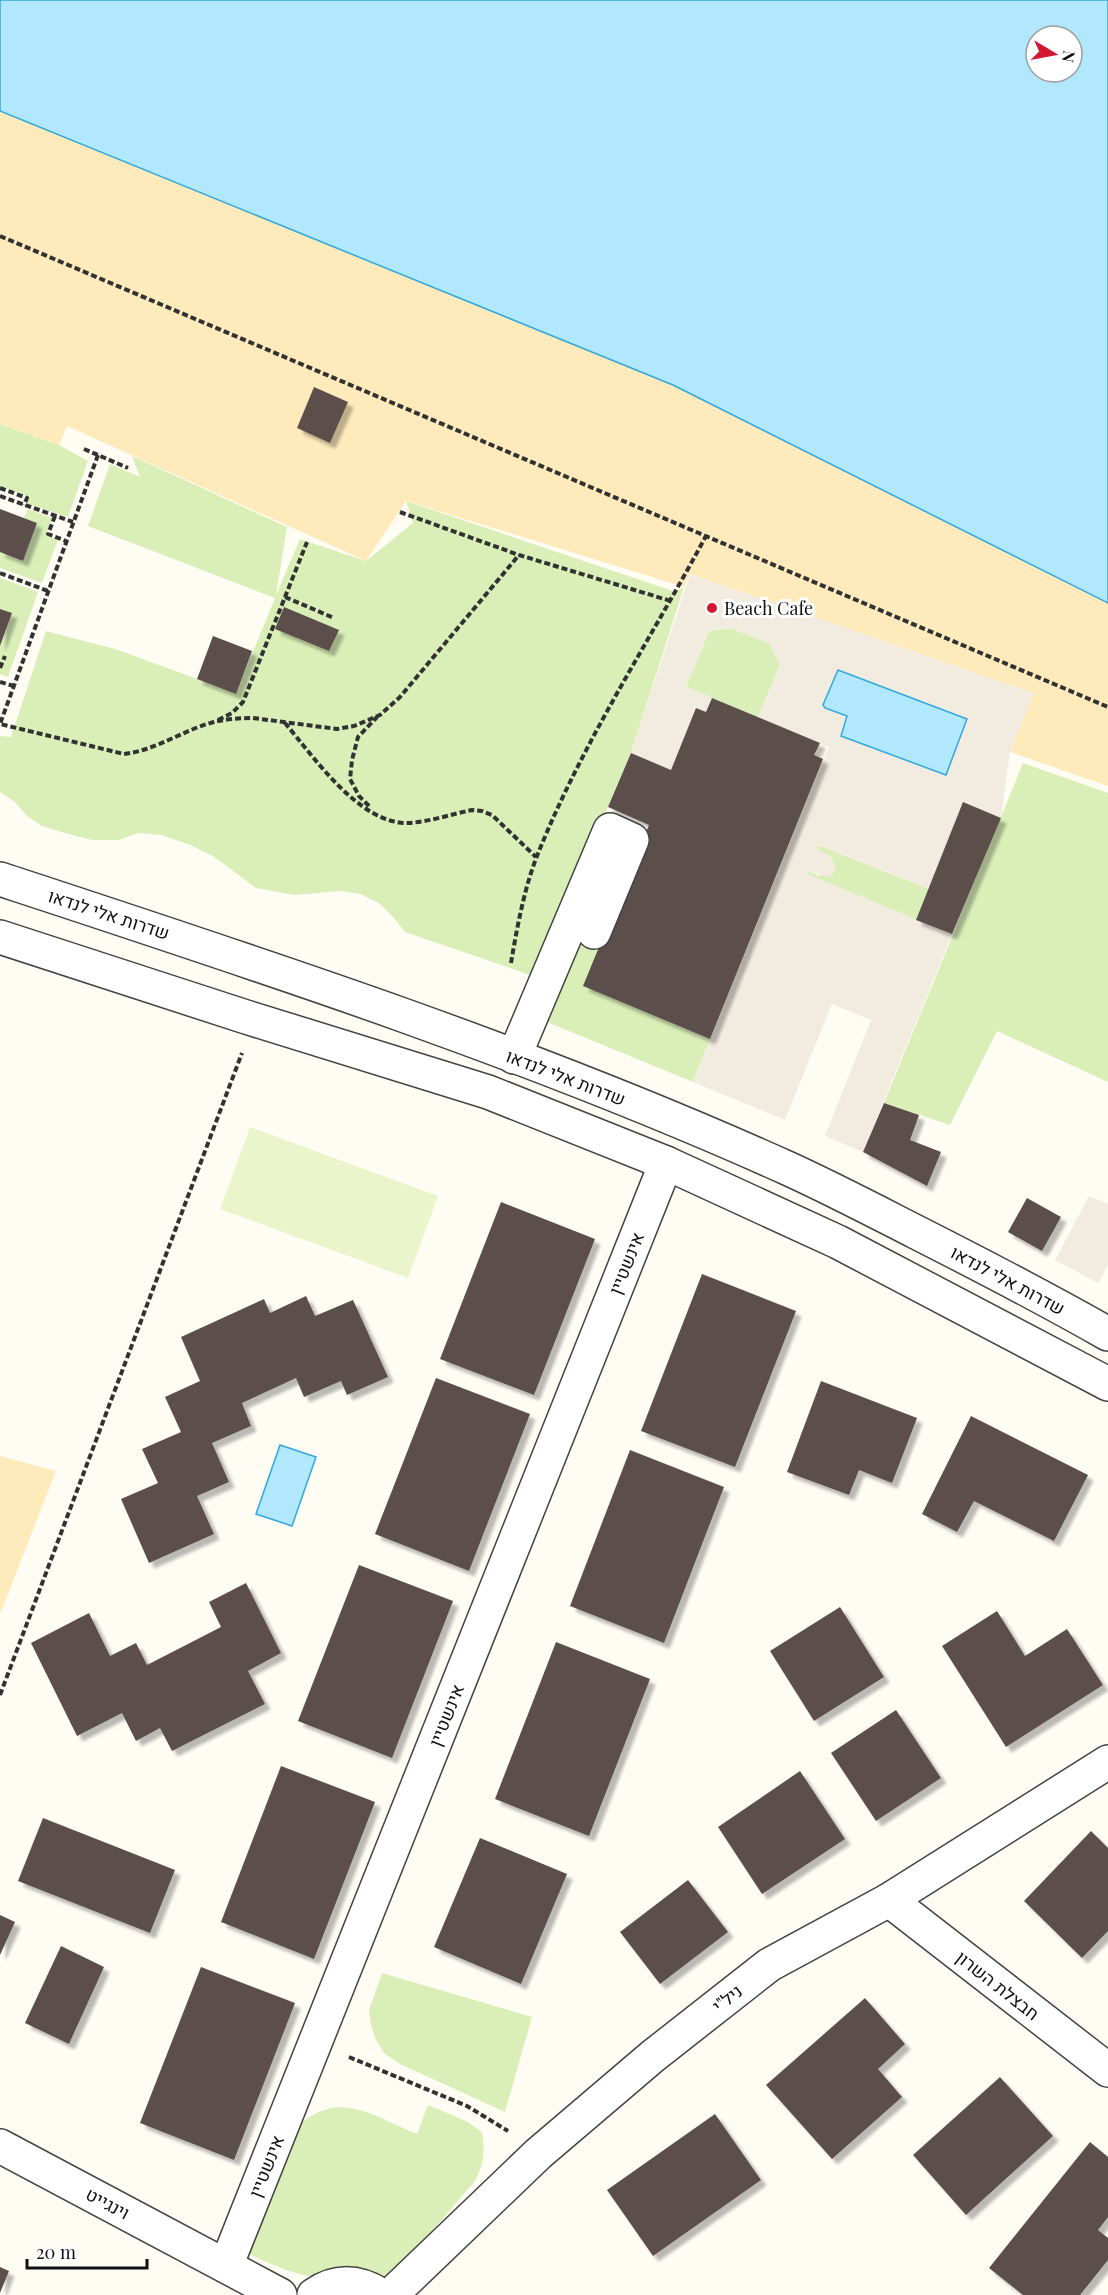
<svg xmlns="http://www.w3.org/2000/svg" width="1108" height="2295" font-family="'Playfair Display',Heebo,serif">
  <defs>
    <filter id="shadow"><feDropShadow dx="5.5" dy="5.5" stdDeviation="1.5" flood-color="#0004"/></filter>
  </defs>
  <rect width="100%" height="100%" fill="#fffcf4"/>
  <g fill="#daefb8">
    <polygon points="0,424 59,445 88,461 68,517 27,504 29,497 0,486"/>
    <polygon points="132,456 287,527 276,595 300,539 366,561 413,523 406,501 676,592 684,587 631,753 536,977 405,932 394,918 379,903 360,894 340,891 294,895 256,888 213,856 190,845 162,835 138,833 119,840 92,840 65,833 42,826 27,816 15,802 0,792 0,736 11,737 46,631 115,649 236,693 275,598 88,526 110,464 140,477"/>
    <polygon points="28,509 53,518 46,535 58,540 42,583 0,568 0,552 23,561 37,523 24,518"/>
    <polygon points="0,578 38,592 8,677 0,674 0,646 12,613 0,609"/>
    <polygon points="730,628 769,643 780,665 758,717 686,687 709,631"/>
    <polygon points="1023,763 1108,793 1108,1082 997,1031 950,1125 884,1103"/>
    <polygon points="818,845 929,889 916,920 806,875 808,871 820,876 816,849"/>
    <polygon points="579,944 598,951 584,986 710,1039 693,1082 547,1022"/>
    <polygon points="382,1973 532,2017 505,2112 400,2064 384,2053 376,2040 371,2025 369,2010"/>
    <path d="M428,2105l38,16 16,11c3,19 2,32 -7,49l-69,80 -17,15c-24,-3 -47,3 -70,1 -27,-1 -54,-16 -79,-27l47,-114c49,-50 77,-24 130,-2z"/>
  </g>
  <g fill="#ffeabc">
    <polygon points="0,111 673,385 1108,603 1108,786 1010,752 1033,694 690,574 684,587 406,501 366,561 67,426 59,445 0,424"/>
    <polygon points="0,1456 56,1471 0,1614"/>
  </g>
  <polygon fill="#eaf5cb" points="250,1127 438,1196 408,1278 220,1209"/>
  <g fill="#f2ece0" fill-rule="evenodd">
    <path d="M690,574l344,119 -24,59 -9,66 -38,-15 -34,86 -110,-44 -2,4 13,7 6,11 -3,7 -5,3 -20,-6 -1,3 145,60 -89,218 -38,-16 46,-116 -39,-16 -47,116 -92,-38 136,-335 -71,-30 22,-52 -11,-22 -39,-15 -21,3 -23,56 26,11 -6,14 -35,58 -40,-17zM838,670h2l124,47 -123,17 6,-18 -23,-9z"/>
    <polygon points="1089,1196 1108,1204 1108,1265 1098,1283 1055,1260"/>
  </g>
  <g fill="#b2e8fd" stroke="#30a8dd" stroke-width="1.5" fill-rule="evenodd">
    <path d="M0,0h1108v603l-435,-218 -673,-274zM1036,36h36v36h-36z"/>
    <polygon points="838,670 967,719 946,775 841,736 847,716 825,708 823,705"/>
    <polygon points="280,1445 316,1457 292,1526 256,1514"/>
  </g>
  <g fill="#5b504b" filter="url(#shadow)">
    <polygon points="314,387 348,402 330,443 297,428"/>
    <polygon points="0,509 37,523 23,561 0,552"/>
    <polygon points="284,607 339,630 329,651 275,629"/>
    <polygon points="0,609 12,613 0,646"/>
    <polygon points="213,636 252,651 236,694 197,679"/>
    <polygon points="712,698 820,743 814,755 823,759 710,1039 583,986 649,825 608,807 631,753 671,770 696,708 706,712"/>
    <polygon points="963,802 1001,818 952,934 916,920"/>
    <polygon points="884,1103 919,1115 910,1140 941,1152 927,1186 863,1152"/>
    <polygon points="1027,1198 1061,1217 1042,1251 1008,1232"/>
    <polygon points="501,1202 595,1239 534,1395 440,1359"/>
    <polygon points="702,1274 796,1311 735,1467 641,1431"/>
    <polygon points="306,1296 315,1316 353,1300 388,1377 347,1395 341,1381 304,1397 296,1378 242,1403 251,1426 212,1443 229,1482 197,1496 214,1534 149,1563 121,1499 158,1483 142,1449 181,1432 165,1397 200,1381 181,1337 264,1299 270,1313"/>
    <polygon points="436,1378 530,1414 469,1571 375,1534"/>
    <polygon points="821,1381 917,1418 892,1483 859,1470 849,1495 787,1472"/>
    <polygon points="971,1416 1088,1475 1054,1541 974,1501 957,1532 922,1514"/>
    <polygon points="630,1450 724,1487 664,1643 570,1606"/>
    <polygon points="359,1565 453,1601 392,1758 298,1721"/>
    <polygon points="246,1583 281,1653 248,1671 265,1704 172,1751 160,1728 136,1741 122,1713 77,1736 31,1643 89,1613 110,1656 136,1643 147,1665 221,1627 209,1602"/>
    <polygon points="840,1607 884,1677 814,1721 770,1651"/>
    <polygon points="997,1611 1025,1656 1067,1629 1103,1685 1006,1747 942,1646"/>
    <polygon points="556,1642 650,1679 589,1836 495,1799"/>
    <polygon points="896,1710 941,1778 876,1821 831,1753"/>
    <polygon points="281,1766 375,1802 314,1959 221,1922"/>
    <polygon points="800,1771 845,1839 762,1894 718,1827"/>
    <polygon points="43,1818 175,1870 150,1933 18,1881"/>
    <polygon points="1091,1831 1108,1848 1108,1931 1082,1958 1024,1901"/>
    <polygon points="480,1838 567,1874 521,1984 434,1947"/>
    <polygon points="688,1880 728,1932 660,1984 620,1932"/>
    <polygon points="0,1915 15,1922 0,1955"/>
    <polygon points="61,1946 104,1967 69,2044 25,2023"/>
    <polygon points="201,1967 295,2003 234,2160 140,2123"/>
    <polygon points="865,1998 905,2044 878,2069 902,2097 832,2159 766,2085"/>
    <polygon points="1000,2077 1053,2136 966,2215 913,2155"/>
    <polygon points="715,2114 761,2180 653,2256 607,2190"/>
    <polygon points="1090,2142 1108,2157 1108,2217 1098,2230 1108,2238 1108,2260 1080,2295 1023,2295 989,2268"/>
    <polygon points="0,2267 9,2271 0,2293"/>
  </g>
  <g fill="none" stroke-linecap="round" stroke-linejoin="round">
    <defs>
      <g id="minor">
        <path d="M0,879c265,87 532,174 787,289 44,20 86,42 129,64 65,33 129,66 192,102"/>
        <polyline points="0,937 246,1017 488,1092 666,1163 838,1242 1108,1384"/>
        <polyline points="514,1057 610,830 632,840 594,932"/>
        <polyline points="889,1900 1108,2070"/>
        <polyline points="0,2146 280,2295"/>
        <polyline points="226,2266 666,1163"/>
        <path d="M314,2295c23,-16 44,-14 67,0"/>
        <polyline points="391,2295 538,2154 653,2056 769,1965 889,1900 1108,1762"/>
      </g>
    </defs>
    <use href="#minor" stroke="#434343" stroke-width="36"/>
    <g stroke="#323232" stroke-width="4" stroke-dasharray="6 3" stroke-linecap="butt">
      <polyline points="0,236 1108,707"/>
      <polyline points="84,449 128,468"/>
      <path d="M98,455l-98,269 124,30c33,-4 59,-24 90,-32 12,-3 26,-4 39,-4l84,11 17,-3 26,-11 20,-18 119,-142"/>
      <polyline points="0,488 27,498 24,505"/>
      <polyline points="0,496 73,522"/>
      <polyline points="400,512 519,555 671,601"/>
      <polyline points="55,516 48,534 66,541"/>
      <polyline points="0,573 48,591"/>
      <polyline points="285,597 334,618"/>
      <polyline points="0,668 5,656"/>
      <polyline points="0,682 14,686"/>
      <polyline points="218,720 232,713 243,702 307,542"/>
      <path d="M285,723c29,34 74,101 123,100 21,-1 44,-9 64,-13l10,1 10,4 44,42"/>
      <polyline points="369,806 359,796 350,779 352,760 358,737 377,717"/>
      <path d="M511,963c6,-35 13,-74 26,-107 45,-113 112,-214 169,-320"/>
      <polyline points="0,1695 242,1053"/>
      <polyline points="349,2057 467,2106 508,2131"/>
    </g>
    <use href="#minor" stroke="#fff" stroke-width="33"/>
  </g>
  <circle fill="#d31631" stroke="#fff" stroke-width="2" cx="712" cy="608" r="6"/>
  <g text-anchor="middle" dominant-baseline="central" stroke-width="6" stroke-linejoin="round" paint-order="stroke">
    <g font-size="18" fill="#101010" stroke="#fff" text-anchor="start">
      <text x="724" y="608">Beach Cafe</text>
    </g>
    <g font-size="18" fill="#101010" stroke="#fff">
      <text transform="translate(109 914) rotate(18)">שדרות אלי לנדאו</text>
      <text transform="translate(566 1077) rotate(21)">שדרות אלי לנדאו</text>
      <text transform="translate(626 1263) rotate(-68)">אינשטיין</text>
      <text transform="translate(1008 1280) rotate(28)">שדרות אלי לנדאו</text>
      <text transform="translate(446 1715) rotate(-68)">אינשטיין</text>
      <text transform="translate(998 1985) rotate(38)">חבצלת השרון</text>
      <text transform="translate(727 1998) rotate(-38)">ניל"י</text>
      <text transform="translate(266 2166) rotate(-68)">אינשטיין</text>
      <text transform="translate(108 2203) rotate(28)">וינגייט</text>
    </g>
  </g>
  <g transform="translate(1054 54) rotate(100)"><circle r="28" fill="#ffffff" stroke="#9f9f9f" stroke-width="1.5"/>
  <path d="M0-4.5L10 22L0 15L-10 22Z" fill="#d31631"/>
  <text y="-9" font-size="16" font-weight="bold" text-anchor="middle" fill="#101010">N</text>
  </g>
  <path d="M27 2259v9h120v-9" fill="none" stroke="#101010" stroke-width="3"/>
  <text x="36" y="2259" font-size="18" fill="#101010" stroke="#ffffff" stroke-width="4.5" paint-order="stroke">20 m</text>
</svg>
